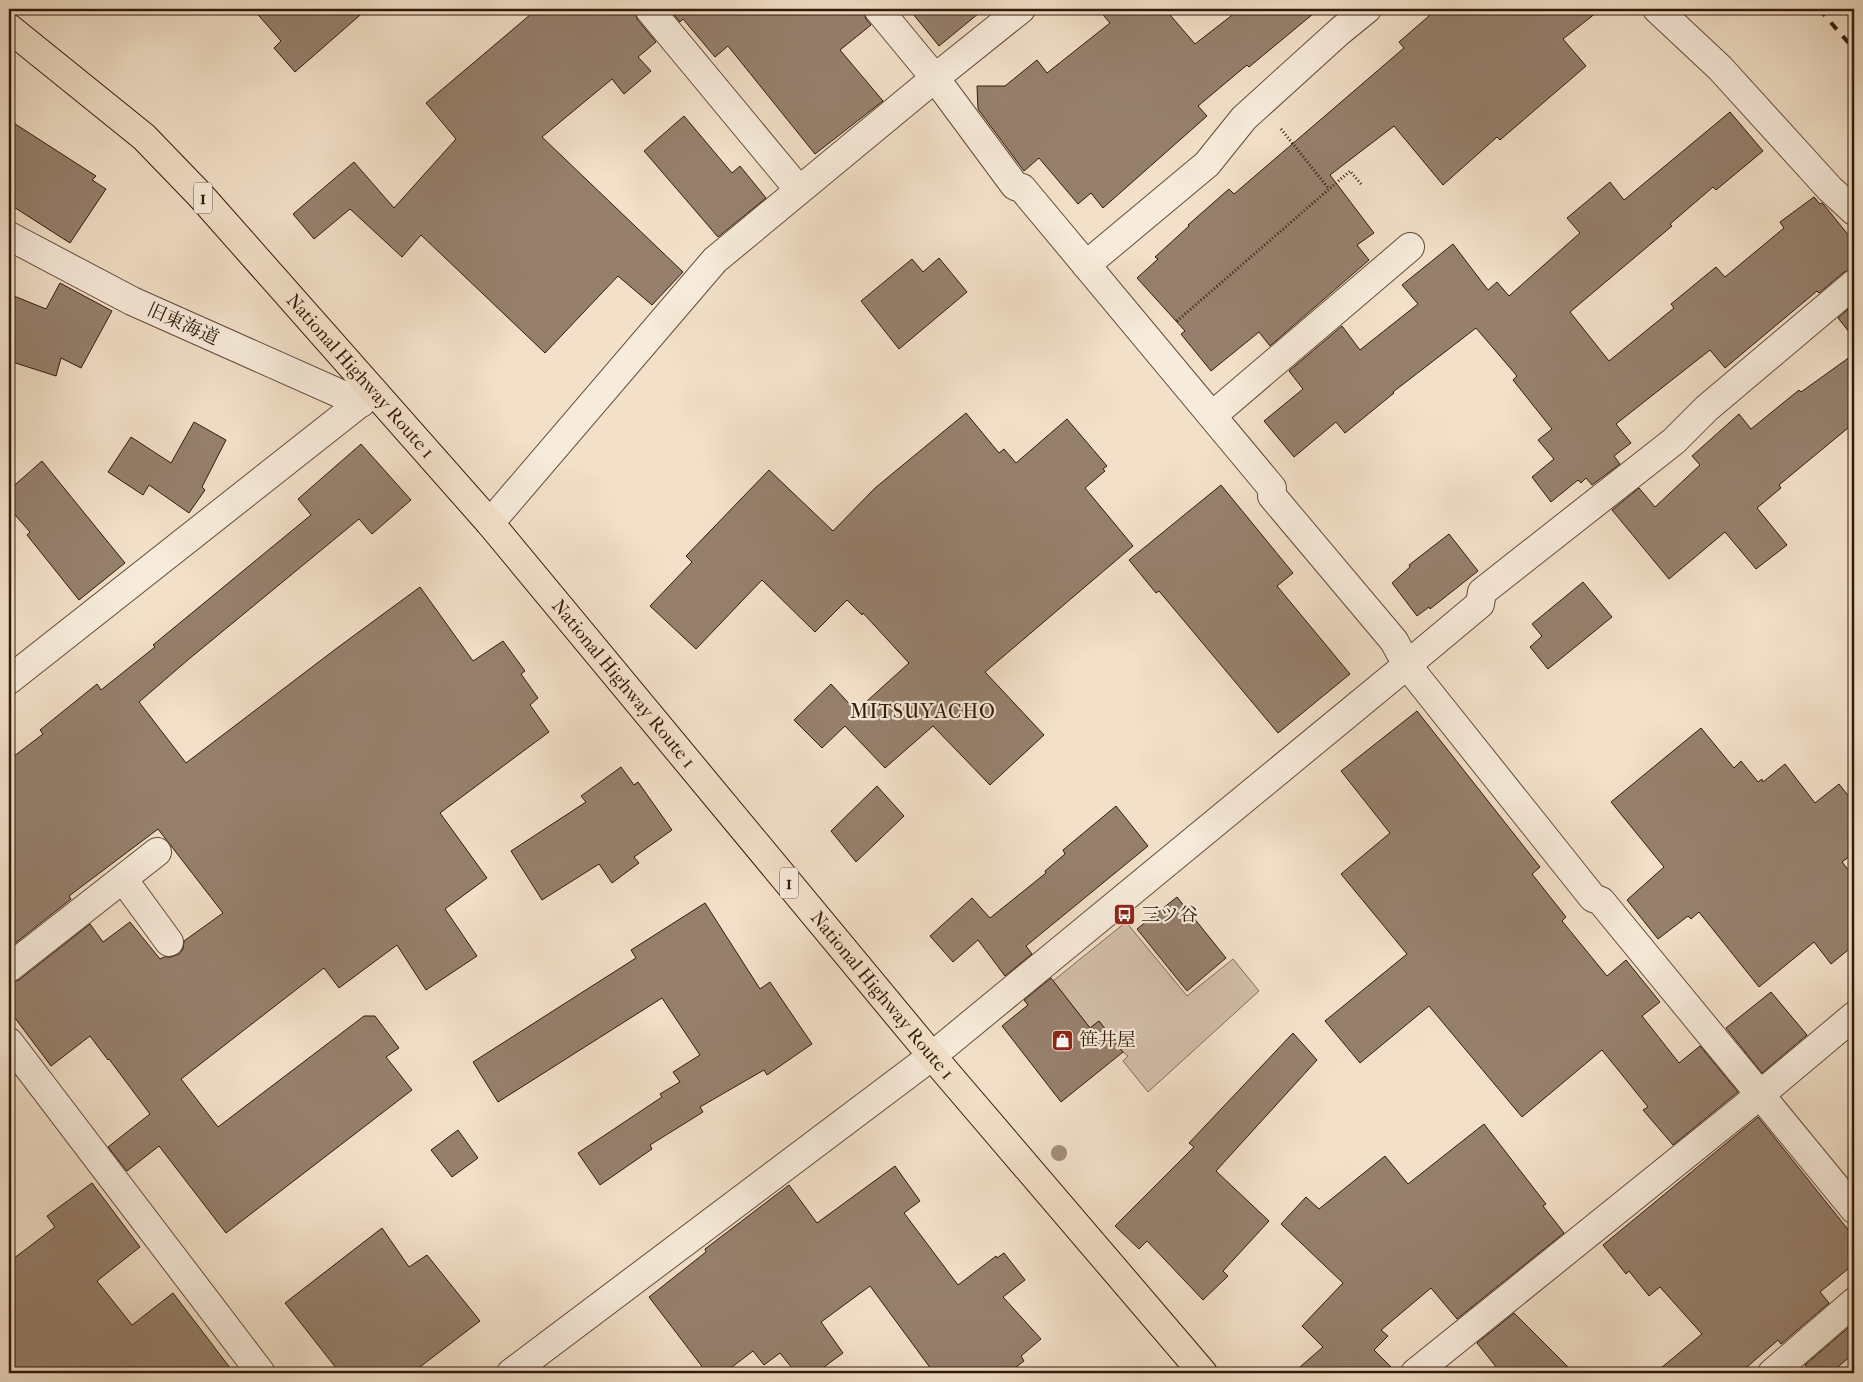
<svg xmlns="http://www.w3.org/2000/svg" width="1863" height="1382" font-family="'IM FELL French Canon','Noto Serif JP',serif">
  <rect width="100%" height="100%" fill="#f2e0c8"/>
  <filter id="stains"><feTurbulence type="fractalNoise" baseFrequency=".004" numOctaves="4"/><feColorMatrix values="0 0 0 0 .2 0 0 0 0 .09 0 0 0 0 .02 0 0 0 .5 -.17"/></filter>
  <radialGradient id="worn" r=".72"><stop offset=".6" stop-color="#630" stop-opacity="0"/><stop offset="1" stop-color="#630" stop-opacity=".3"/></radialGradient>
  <polygon fill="#d2bea8" stroke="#826c59" points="1126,922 1187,996 1233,959 1259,991 1148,1092 1123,1061 1128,1056 1123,1052 1099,1021 1090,1028 1053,981"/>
  <g fill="#96806d" stroke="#33190a">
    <polygon points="253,9 367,9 295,72 274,48 281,41"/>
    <polygon points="537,9 634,9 637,19 656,42 638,57 651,71 624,94 612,79 542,137 683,272 652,305 618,276 545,353 421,235 402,257 350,209 314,239 293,214 354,162 394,208 456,139 426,103"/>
    <polygon points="669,9 863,9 866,19 871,25 840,50 883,101 815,154 728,46 715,57 683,19 680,22"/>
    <polygon points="909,9 984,9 939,46"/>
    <polygon points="1098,9 1165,9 1195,44 1240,9 1319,9 1249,67 1247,65 1198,106 1207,116 1103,208 1091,193 1078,204 1039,158 1024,171 978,109 977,86 1005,86 1037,60 1047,73 1110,23"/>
    <polygon points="1437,9 1601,9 1563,39 1586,66 1500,140 1497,137 1443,185 1394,126 1330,175 1374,233 1357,245 1369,260 1270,346 1259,332 1211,371 1181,334 1185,331 1137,278 1158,259 1155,257 1189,226 1188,225 1229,189 1234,194 1404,48 1399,42"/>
    <polygon points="1730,112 1763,151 1716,190 1713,187 1670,224 1672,226 1570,312 1609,361 1674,308 1671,304 1716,267 1725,277 1784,228 1780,222 1814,197 1820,204 1822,203 1824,205 1854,242 1854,269 1844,272 1819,293 1817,291 1725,368 1710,350 1616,424 1631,443 1614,456 1620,464 1592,485 1586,478 1581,483 1578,480 1551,502 1532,477 1554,459 1538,440 1552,429 1513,380 1517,376 1476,328 1393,392 1394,393 1345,433 1336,422 1294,457 1264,421 1303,389 1289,371 1342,326 1360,350 1418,304 1402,285 1453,244 1488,290 1497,282 1509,296 1580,233 1567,218 1610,182 1624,200"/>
    <polygon points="684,116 732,173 740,166 766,198 718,237 644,151"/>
    <polygon points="9,120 96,176 92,180 106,189 70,243 9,204"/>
    <polygon points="939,258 967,292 899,349 861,301 912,259 923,272"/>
    <polygon points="60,283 112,311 81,368 61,358 56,376 9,361 9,294 46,309"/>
    <polygon points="1854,304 1854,338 1838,318"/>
    <polygon points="1854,354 1854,423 1779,485 1781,488 1757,508 1787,545 1756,569 1725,532 1669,579 1612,510 1639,488 1655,507 1700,465 1692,456 1739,414 1751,429 1799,390 1801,392"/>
    <polygon points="966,413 999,453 1004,449 1016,463 1067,419 1107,466 1103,469 1105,471 1085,488 1133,546 985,672 1044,735 990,785 933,726 885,768 845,726 822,748 794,720 831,684 856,711 909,663 863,613 862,615 847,600 815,632 762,580 696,649 650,606 692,562 686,556 769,470 833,531 875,488"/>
    <polygon points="194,422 226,440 202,487 205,490 189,513 149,485 143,495 108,472 131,437 171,463"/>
    <polygon points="361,444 411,500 372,534 359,519 189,659 139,702 186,763 337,648 420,587 473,661 503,641 525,671 521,674 538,698 530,705 549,732 440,813 487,878 445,909 477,956 426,990 397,945 339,988 324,968 181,1079 218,1127 364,1016 375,1016 399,1048 386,1057 412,1090 226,1233 159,1146 127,1171 108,1147 150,1114 109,1059 108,1060 90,1036 51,1066 9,1010 9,983 19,980 90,924 103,942 130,922 160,959 164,957 171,957 179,954 183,949 184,941 223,913 158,829 69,896 71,899 9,948 9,760 43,734 40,730 97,684 101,690 155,647 153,645 311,515 298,499"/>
    <polygon points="42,461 125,563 79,600 27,535 30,532 9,508 9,490"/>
    <polygon points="1221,485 1293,573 1277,586 1350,674 1278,733 1159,591 1156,593 1129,560"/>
    <polygon points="1449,534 1478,571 1430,609 1429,607 1417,616 1392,583 1410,567 1409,565"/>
    <polygon points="1583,582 1612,617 1548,669 1530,647 1542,636 1532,624"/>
    <polygon points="1417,711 1540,867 1532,874 1566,917 1562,921 1607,976 1626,960 1660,1002 1642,1016 1679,1063 1700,1046 1738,1092 1673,1145 1643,1110 1648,1107 1602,1050 1522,1117 1429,1006 1360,1063 1325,1021 1407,954 1341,874 1390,833 1341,771"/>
    <polygon points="1701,728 1734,768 1741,761 1758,782 1762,779 1763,782 1785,764 1815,803 1839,784 1854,803 1854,853 1842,862 1854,877 1854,945 1831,964 1814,942 1759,987 1699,912 1691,919 1688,916 1658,939 1627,900 1664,867 1611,802"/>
    <polygon points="621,767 634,785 638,782 672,830 634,857 639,863 612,883 599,864 542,900 511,851 586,802 581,796"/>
    <polygon points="877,786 904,816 856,862 831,831"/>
    <polygon points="1116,806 1148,846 1026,946 1032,954 1005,976 978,940 953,962 930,936 972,898 990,918 1046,873 1045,871 1065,854 1063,850"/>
    <polygon points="1177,897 1226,958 1187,991 1137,929"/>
    <polygon points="705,903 760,989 770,982 812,1044 767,1075 764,1070 700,1107 703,1112 650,1145 652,1149 600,1185 578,1153 662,1097 660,1094 680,1082 673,1072 700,1055 662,998 498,1102 473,1062 636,958 631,950"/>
    <polygon points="1051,978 1090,1028 1099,1021 1123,1052 1061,1102 1002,1026 1028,1005 1024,1000"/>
    <polygon points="1771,992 1807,1035 1762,1073 1726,1028"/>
    <polygon points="1293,1033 1317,1060 1216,1171 1269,1221 1223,1271 1228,1276 1203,1300 1147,1241 1139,1249 1115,1226 1194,1147 1189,1143"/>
    <polygon points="1758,1117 1854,1237 1854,1264 1820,1292 1829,1303 1781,1344 1778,1340 1740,1373 1655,1373 1702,1334 1660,1287 1649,1296 1629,1271 1626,1274 1603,1245"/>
    <polygon points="1484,1124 1546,1204 1543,1206 1564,1233 1457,1319 1431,1288 1381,1330 1388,1336 1374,1350 1397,1373 1293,1373 1323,1347 1302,1326 1343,1283 1281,1224 1306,1197 1319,1209 1385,1156 1408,1184"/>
    <polygon points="458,1130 478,1158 452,1177 431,1150"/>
    <polygon points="895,1166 920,1201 904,1213 958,1285 996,1256 997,1258 1004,1253 1025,1280 1003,1297 1041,1339 1021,1356 1024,1361 1008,1373 934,1373 870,1286 821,1322 843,1353 816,1373 796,1373 780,1353 764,1365 753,1351 724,1373 707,1373 649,1297 706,1252 705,1249 789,1185 817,1223"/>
    <polygon points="92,1183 140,1247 97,1281 132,1325 173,1293 234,1373 9,1373 9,1262 55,1227 47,1216"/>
    <polygon points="382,1228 409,1267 427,1255 480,1321 412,1373 340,1373 285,1303"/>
    <polygon points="1514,1313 1574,1373 1501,1373 1477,1343"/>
    <polygon points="1849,1327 1854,1332 1854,1353 1831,1373 1813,1373 1805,1365"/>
  </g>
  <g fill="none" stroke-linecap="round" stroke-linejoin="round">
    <defs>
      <g id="minor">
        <polyline points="649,9 799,190"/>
        <polyline points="878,9 935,78 1015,186 1022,188 1272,488 1272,496 1394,641 1407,665 1593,898 1601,901 1854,1209"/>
        <polyline points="1657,9 1720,68 1830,189 1854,211"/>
        <polyline points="9,236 132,301 361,403"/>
        <polyline points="1086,265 1207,164 1244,118 1340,31 1367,9"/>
        <polyline points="1213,415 1410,247"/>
        <polyline points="490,523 715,260 935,78 1021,9"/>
        <polyline points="9,680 374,392"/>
        <polyline points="123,879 169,942"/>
        <polyline points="9,968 157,852"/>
        <polyline points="9,1042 261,1373"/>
        <polyline points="511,1373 932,1056 1407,665 1480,604 1482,592 1674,441 1707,408 1854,284"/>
        <polyline points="1415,1373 1761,1094 1854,1016"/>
        <polyline points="1772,1373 1854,1302"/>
      </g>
      <g id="trunk">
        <path id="s1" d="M9,28l135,109 57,59 289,327 442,533 271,317"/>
      </g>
    </defs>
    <use href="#minor" stroke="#634b3a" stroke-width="30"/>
    <use href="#trunk" stroke="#33190a" stroke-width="30"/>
    <g stroke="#33190a" stroke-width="3" stroke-dasharray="1 2.5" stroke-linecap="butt">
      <polyline points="1281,129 1329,189"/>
      <polyline points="1177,321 1350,171 1362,185"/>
    </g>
    <use href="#minor" stroke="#f7ebdb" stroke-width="28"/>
    <use href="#trunk" stroke="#f2e0c8" stroke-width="28"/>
    <g stroke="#33190a" stroke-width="4" stroke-dasharray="9 9" stroke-linecap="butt">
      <polyline points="1819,9 1854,49"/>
      <polyline points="1845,9 1854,20"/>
    </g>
  </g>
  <circle fill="#a38e79" cx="1059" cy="1153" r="8"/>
  <defs>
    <symbol id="bus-square" viewBox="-11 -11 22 22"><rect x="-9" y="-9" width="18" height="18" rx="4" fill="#8f2418" stroke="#f7ebdb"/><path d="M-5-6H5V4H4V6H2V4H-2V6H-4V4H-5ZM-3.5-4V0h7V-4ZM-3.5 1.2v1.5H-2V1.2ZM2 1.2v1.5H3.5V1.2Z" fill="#fff"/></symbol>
    <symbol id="shop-square" viewBox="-11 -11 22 22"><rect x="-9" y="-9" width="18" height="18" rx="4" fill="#8f2418" stroke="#f7ebdb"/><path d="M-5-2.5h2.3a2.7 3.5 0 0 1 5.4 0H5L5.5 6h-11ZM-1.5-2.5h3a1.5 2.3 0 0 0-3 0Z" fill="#fff"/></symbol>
  </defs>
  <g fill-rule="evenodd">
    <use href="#bus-square" x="1112" y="902" width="25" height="25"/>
    <use href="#shop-square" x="1050" y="1028" width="25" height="25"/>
  </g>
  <g text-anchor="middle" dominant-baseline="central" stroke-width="4.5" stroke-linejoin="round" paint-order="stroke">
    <g fill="#f7ebdb" stroke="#6e5849" stroke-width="1">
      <rect x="194" y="182.5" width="18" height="31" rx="4"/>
      <rect x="780" y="867.5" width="18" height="31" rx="4"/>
    </g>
    <g font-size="18" font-weight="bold" fill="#33190a">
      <text x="203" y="198">1</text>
      <text x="789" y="883">1</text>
    </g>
    <g font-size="19" fill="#33190a" stroke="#f7ebdb">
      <text transform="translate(183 324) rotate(24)">旧東海道</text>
      <text stroke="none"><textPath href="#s1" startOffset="496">National Highway Route 1</textPath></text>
      <text stroke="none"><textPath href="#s1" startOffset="901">National Highway Route 1</textPath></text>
      <text stroke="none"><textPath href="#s1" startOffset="1306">National Highway Route 1</textPath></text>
    </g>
    <g font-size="19" fill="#33190a" stroke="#f7ebdb" text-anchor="start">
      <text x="1141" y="915">三ツ谷</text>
      <text x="1079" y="1040">笹井屋</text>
    </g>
    <g font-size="20" letter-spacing="1" fill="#33190a" stroke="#f7ebdb">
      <text x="923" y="711">MITSUYACHO</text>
    </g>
  </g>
  <rect width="1863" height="1382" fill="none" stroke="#f2e0c8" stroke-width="30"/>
  <rect x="10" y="10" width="1843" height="1362" fill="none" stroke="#33190a" stroke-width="2.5"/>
  <rect x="15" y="15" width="1833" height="1352" fill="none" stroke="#33190a"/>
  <rect width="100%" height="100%" filter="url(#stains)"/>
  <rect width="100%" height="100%" fill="url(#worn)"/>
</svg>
